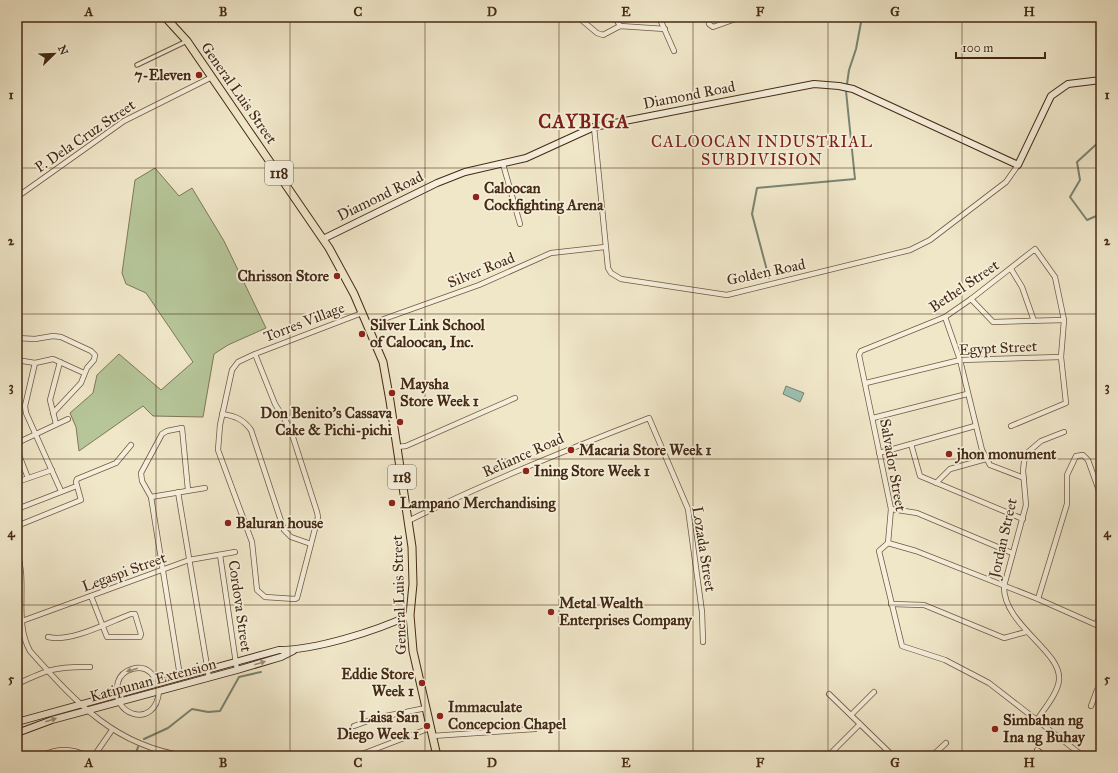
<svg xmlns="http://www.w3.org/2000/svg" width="1118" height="773" font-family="'IM FELL Great Primer',serif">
  <rect width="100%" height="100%" fill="#f0e7c9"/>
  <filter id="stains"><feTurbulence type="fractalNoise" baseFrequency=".005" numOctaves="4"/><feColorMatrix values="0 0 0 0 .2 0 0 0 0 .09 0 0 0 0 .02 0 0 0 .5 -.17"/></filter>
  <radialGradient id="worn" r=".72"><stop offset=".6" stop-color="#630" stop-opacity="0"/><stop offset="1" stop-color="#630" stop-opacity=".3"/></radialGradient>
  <polygon fill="#b6c699" stroke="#7e7856" points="155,168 179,196 192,188 224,241 266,328 228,345 214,354 203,417 153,416 143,406 79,451 76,427 70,413 93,393 97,375 119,354 161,390 193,362 146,293 126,284 122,273 135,180"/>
  <polygon fill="#9bc0b2" stroke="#798473" points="786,386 804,393 800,402 783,394"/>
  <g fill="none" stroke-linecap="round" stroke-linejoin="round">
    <g stroke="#798473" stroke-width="2">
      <polyline points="1101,140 1077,162 1080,180 1070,197 1087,220 1101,214"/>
      <polyline points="769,278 752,214 757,188 855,179 846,91 849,70 856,49 862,17"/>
      <polyline points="144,739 168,728 192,709 208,712 220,711 239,677 261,672"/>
      <polyline points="135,756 138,747"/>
    </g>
    <defs>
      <polyline id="pedestrian" points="137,65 187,41"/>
      <g id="minor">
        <polyline points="578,17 597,33 603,35 620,26 665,29"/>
        <polyline points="615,17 620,26"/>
        <polyline points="659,17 674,51"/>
        <polyline points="708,17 709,24 713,27 741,17"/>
        <polyline points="594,127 608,268 611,273 621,279 727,295 910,250 930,240 1006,182 1018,165"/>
        <polyline points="503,164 520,224"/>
        <polyline points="17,197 124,121 212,77"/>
        <polyline points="1011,269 1022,287 1034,321"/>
        <polyline points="971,299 993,322 1064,320"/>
        <polyline points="945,317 960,360 982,450 990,465 1024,478"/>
        <polyline points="367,325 479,285 551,253 605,247"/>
        <polyline points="17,338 35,339 53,336 61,337 91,351 95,355 94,360 87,368 81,383 53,413"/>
        <polyline points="255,354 275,404 290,428 317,512 318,517 297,598 295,599 265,597 257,590 252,542 218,450 220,425 232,370 238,362 255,354 362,313"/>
        <polyline points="17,360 35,363 53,359 84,373"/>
        <polyline points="35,363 25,406 26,413 61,491"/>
        <polyline points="866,383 960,360 1061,357"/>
        <path d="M222,414c13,2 21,5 29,16l33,100 7,7 20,7"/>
        <polyline points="873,418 967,394"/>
        <polyline points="56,424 50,400 60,362"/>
        <polyline points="1011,426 1066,403 1061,357 1064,320 1055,277 1035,249 971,299 945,317 861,351 859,355 891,509 888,543 879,551 902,646 945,660 989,683 1083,756"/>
        <polyline points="17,443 68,419"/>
        <polyline points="911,444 920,476 1023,519"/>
        <polyline points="397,447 406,446 515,398"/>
        <polyline points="17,450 28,478"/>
        <polyline points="879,453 975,426"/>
        <polyline points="17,482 52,470"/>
        <polyline points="936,483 950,469 986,459"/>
        <polyline points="178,492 209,678"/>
        <polyline points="151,497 205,488"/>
        <polyline points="17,509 74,487"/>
        <polyline points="891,509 917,513 1012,553"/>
        <path d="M408,521c79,-39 160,-72 241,-103l39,91 14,103 1,30"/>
        <polyline points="17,526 81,500 76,482 77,479 116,463 131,445"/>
        <polyline points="888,543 916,551 1038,599 1101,627"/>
        <path d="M17,545c1,9 3,19 4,28 2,26 -4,55 9,78 46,51 83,94 155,105"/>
        <polyline points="220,555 237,670"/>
        <polyline points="1038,599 1067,504 1067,475 1076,456 1083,455 1088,460 1101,496"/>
        <polyline points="891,604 924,605 1004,638 1026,632"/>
        <polyline points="22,621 189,560 235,552"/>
        <polyline points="1096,624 1101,616"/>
        <path d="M48,637c23,6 61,-15 83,-23h4l6,20 -1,3h-33l-16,-41"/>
        <polyline points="180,676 151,497 142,481 141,473 162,434 167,431 182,428 188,490"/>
        <path d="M158,683c-3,-3 -5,-8 -7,-10 -10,-10 -29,-4 -33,9 -10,33 38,49 41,9"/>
        <path d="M17,684c30,-14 39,-18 73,-17"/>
        <polyline points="829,694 893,756"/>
        <polyline points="1091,706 1097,690 1101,691"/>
        <polyline points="851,715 874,692"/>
        <path d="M1037,720c7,-11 21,-27 22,-40 3,-29 -56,-55 -55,-94l22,-81 -3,-34 1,-9 3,-9 14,-12 23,-9"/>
        <polyline points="354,726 376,718 426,708"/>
        <polyline points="432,736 535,729"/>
        <polyline points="1037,750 1045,756"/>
        <path d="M40,756c16,-7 30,-9 47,0"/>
        <polyline points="94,756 112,730"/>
        <polyline points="357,756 430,728"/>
        <polyline points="828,756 860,724"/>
        <polyline points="932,756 946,743"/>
      </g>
      <g id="secondary">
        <polyline points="323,239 437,183 465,172 526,158 594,127 814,84 839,86 853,89 1018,165 1051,96 1068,84 1101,80"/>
        <path d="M17,722l262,-72c37,0 97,-19 131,-35"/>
        <polyline points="17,733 52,720 237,670 281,657 293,651"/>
      </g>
      <polyline id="primary" points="165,17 187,41 329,248 354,294 383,362 390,401 412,547 413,584 410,615 413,651 437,756"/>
    </defs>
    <use href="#pedestrian" stroke="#705941" stroke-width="5.5"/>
    <use href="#minor" stroke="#705941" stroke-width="6"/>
    <use href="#secondary" stroke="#452a14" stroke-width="8"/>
    <use href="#primary" stroke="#452a14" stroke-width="9"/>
    <use href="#pedestrian" stroke="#f5efdc" stroke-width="3.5"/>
    <use href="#minor" stroke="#f5efdc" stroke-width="4.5"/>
    <use href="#secondary" stroke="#f5efdc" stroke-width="6"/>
    <use href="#primary" stroke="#f0e7c9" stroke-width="7"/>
  </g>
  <defs><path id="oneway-solid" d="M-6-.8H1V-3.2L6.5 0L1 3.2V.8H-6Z"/></defs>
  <g fill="#9d8c78">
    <use href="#oneway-solid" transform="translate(260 663) rotate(-17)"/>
    <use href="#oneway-solid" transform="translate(132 670) rotate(164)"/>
    <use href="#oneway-solid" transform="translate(51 720) rotate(-17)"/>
  </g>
  <path fill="none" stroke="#452a14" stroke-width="1" stroke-opacity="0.55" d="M156,17v739M290,17v739M425,17v739M559,17v739M693,17v739M828,17v739M962,17v739M17,168h1084M17,314h1084M17,459h1084M17,605h1084"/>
  <g fill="#8f2418" stroke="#f5efdc" stroke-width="1.5">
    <circle cx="199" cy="75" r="4"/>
    <circle cx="476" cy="197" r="4"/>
    <circle cx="337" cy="276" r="4"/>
    <circle cx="362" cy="334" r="4"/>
    <circle cx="392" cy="393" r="4"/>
    <circle cx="400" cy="422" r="4"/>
    <circle cx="571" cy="450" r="4"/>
    <circle cx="949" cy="454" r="4"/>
    <circle cx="526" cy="471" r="4"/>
    <circle cx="392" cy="503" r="4"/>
    <circle cx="228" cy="523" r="4"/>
    <circle cx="551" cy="612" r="4"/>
    <circle cx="422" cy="683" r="4"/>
    <circle cx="440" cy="716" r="4"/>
    <circle cx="427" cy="726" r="4"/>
    <circle cx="995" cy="729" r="4"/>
  </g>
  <g text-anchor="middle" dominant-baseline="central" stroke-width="3.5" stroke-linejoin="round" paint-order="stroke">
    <g fill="#f5efdc" stroke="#7a6550" stroke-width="1">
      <rect x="265" y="161" width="28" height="24" rx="3"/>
      <rect x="388" y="465" width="28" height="24" rx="3"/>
    </g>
    <g font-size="14" font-weight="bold" fill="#452a14">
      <text x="279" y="173">118</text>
      <text x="402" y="477">118</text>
    </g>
    <g font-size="15" font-weight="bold" fill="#452a14" stroke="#f5efdc" text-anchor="start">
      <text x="191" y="75" text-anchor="end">7-Eleven</text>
      <text x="484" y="188">Caloocan<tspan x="484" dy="17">Cockfighting Arena</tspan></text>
      <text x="329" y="276" text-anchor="end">Chrisson Store</text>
      <text x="370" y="325">Silver Link School<tspan x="370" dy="17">of Caloocan, Inc.</tspan></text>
      <text x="400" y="384">Maysha<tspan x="400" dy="17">Store Week 1</tspan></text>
      <text x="392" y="413" text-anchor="end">Don Benito's Cassava<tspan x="392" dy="17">Cake &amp; Pichi-pichi</tspan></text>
      <text x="579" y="450">Macaria Store Week 1</text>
      <text x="957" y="454">jhon monument</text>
      <text x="534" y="471">Ining Store Week 1</text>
      <text x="400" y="503">Lampano Merchandising</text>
      <text x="236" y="523">Baluran house</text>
      <text x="559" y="603">Metal Wealth<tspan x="559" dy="17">Enterprises Company</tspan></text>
      <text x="414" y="674" text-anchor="end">Eddie Store<tspan x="414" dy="17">Week 1</tspan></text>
      <text x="448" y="707">Immaculate<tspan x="448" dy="17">Concepcion Chapel</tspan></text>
      <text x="419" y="717" text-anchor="end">Laisa San<tspan x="419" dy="17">Diego Week 1</tspan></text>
      <text x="1003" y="720">Simbahan ng<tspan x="1003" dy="17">Ina ng Buhay</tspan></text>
    </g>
    <g font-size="15" fill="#452a14" stroke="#f5efdc">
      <text transform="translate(239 93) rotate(55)">General Luis Street</text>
      <text transform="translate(689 95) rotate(-11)">Diamond Road</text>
      <text transform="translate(85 136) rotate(-34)">P. Dela Cruz Street</text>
      <text transform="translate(380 196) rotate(-26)">Diamond Road</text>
      <text transform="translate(481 270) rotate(-22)">Silver Road</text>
      <text transform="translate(766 272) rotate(-12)">Golden Road</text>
      <text transform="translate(964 286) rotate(-34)">Bethel Street</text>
      <text transform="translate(304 322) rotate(-21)">Torres Village</text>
      <text transform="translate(998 348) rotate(-3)">Egypt Street</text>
      <text transform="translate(523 455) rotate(-24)">Reliance Road</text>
      <text transform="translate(893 465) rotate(80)">Salvador Street</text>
      <text transform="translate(1003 538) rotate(-77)">Jordan Street</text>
      <text transform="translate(704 549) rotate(81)">Lozada Street</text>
      <text transform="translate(124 572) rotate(-20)">Legaspi Street</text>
      <text transform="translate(399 595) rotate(-92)">General Luis Street</text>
      <text transform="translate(240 606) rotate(82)">Cordova Street</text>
      <text transform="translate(153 680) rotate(-15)">Katipunan Extension</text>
    </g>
    <g font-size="16" letter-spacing="1" fill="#7a1f14" stroke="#f5efdc">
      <text x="762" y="141">CALOOCAN INDUSTRIAL<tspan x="762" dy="18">SUBDIVISION</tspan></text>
    </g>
    <g font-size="19" font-weight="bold" letter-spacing="1" fill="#7a1f14" stroke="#f5efdc">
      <text x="584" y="121">CAYBIGA</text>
    </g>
  </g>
  <rect width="1118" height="773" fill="none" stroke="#f0e7c9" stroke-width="44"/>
  <g transform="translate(54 54) rotate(67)" stroke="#f5efdc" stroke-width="3" paint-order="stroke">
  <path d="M0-3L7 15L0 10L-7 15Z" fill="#452a14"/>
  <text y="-6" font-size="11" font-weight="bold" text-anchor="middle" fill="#452a14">N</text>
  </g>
  <path d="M956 52v6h89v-6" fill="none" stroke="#452a14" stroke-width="2"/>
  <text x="962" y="52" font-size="12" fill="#452a14" stroke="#f5efdc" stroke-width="3" paint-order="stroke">100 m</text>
  <rect x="22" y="22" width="1074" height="729" fill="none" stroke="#452a14" stroke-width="1.5"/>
  <g font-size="13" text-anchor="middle" font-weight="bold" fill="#452a14">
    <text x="89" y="16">A</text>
    <text x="223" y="16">B</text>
    <text x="358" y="16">C</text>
    <text x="492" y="16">D</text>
    <text x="626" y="16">E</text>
    <text x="760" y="16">F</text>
    <text x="895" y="16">G</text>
    <text x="1029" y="16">H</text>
    <text x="11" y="99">1</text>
    <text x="1107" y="99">1</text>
    <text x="11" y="245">2</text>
    <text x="1107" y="245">2</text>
    <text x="11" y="391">3</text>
    <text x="1107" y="391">3</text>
    <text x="11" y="537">4</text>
    <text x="1107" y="537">4</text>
    <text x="11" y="683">5</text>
    <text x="1107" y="683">5</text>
    <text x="89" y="767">A</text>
    <text x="223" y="767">B</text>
    <text x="358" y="767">C</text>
    <text x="492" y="767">D</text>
    <text x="626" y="767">E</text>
    <text x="760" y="767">F</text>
    <text x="895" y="767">G</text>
    <text x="1029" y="767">H</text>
  </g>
  <rect width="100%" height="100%" filter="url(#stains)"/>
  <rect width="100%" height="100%" fill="url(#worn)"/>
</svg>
